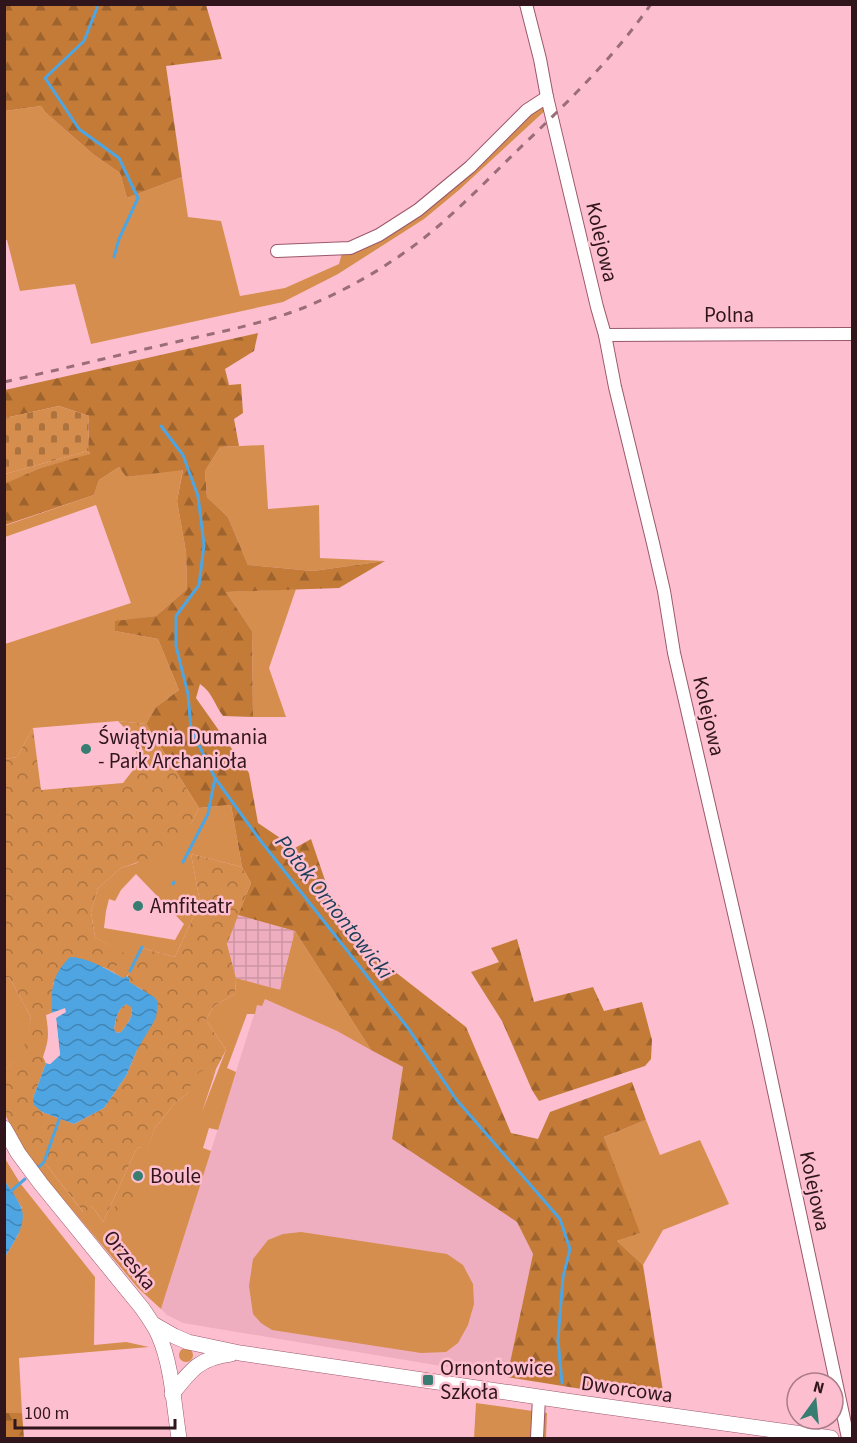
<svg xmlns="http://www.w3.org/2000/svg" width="857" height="1443" font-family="'Source Sans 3',sans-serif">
  <defs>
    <pattern id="industrial-grid" width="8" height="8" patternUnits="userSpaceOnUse" patternTransform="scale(1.5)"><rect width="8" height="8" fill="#efaebf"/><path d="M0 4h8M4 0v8" fill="none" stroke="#cd95a4"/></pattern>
    <pattern id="forest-firs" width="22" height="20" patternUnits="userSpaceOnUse" patternTransform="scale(1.5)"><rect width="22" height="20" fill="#c37b37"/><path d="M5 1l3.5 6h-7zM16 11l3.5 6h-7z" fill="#9f642e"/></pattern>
    <pattern id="cemetery-stones" width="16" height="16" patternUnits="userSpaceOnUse" patternTransform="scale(1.5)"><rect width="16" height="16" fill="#d58e4d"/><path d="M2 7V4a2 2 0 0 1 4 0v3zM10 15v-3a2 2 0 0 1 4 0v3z" fill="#ad733f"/></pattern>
    <pattern id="park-crowns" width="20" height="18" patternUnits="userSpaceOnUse" patternTransform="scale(1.5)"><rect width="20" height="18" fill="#d58e4d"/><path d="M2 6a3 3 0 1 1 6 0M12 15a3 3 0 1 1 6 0" fill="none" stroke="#ad733f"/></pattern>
    <pattern id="water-waves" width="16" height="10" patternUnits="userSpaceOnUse" patternTransform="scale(1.5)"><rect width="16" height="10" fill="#4ea5e1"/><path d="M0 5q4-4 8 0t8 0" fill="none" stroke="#4185b6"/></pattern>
  </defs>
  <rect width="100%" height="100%" fill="#fdbfcf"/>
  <polygon fill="#efaebf" points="264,998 337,1031 403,1067 392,1139 517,1222 533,1254 507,1377 183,1323 167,1315 161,1309 257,1005"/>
  <polygon fill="url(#industrial-grid)" points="238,915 295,931 280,991 236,978 227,944"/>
  <g fill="#d58e4d" fill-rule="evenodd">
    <polygon points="547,97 549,107 459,190 424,219 338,274 283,302 91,344 75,284 20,291 7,240 5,240 5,111 41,106 45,112 94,155 120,173 127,198 182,177 188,217 221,221 240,296 285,288 339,264 342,253 379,235"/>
    <polygon points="264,445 268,509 319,505 320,558 385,561 313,571 248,565 228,517 207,497 205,471 220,447"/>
    <polygon points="88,451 90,455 40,468 5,484 5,474"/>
    <polygon points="119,467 126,477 183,469 177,501 186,552 187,589 156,616 115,622 115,631 158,639 179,690 156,707 146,724 118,721 33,728 17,757 5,759 5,644 131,603 96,505 5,537 4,526 94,495 99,480"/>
    <polygon points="296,589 269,668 286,717 253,717 252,631 226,592"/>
    <path d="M231,805l11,62 -51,-13 9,48 -25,55 -33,-9 -14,27 -4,4 -11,-7 10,-19 -28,-16 -4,-25 7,-24 23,-20 16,-5 55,-41 7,-14zM136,874l48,50 -9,16 -71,-12 2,-17 3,-12 6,2 6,-11z"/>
    <polygon points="295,931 371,1050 337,1031 265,999 262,1006 257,1005 255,1014 247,1014 227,1068 236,1072 218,1130 209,1128 203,1148 211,1151 161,1309 138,1288 37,1168 44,1162 83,1212 92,1206 103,1222 135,1152 139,1147 147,1149 155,1128 174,1104 187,1094 192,1079 200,1072 210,1067 214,1076 202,1112 226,1050 206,1020 214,1006 235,994 236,978 280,990"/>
    <polygon points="9,977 31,1017 23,1055 5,1069 5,979"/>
    <polygon points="646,1120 660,1155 700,1140 729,1204 663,1230 643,1265 617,1241 639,1233 604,1137"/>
    <polygon points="4,1157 20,1183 95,1277 94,1345 126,1342 149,1347 19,1358 22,1413 5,1413 5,1257 18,1235 22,1208 5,1181"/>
    <polygon points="301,1232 447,1254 463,1265 473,1284 474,1304 468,1325 458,1343 446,1352 421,1353 272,1330 261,1323 253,1314 249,1286 253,1259 268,1240 283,1234"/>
    <circle cx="186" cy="1355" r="7"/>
    <polygon points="476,1403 547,1413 546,1438 474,1438"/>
  </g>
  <g fill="url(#forest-firs)">
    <polygon points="5,4 206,5 222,59 166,66 182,177 127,198 120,173 94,155 45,112 41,106 5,111"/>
    <path d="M258,333l-4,18 -29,18 4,16 12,-1 2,29 -9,6 5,27 -19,1 -15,24 2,26 21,20 20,48 65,6 72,-10 -46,27 -113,4 26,39 1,86 -30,-1c-9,-12 -10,-23 -23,-32l-4,14 53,75 9,50 37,25 16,-9 18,53 56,72 81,63 45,106 27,6 12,-27 82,-30 14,38 -42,17 36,96 -23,8 26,24 20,126 -56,-10 -19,9 -81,-13 26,-123 -16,-32 -125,-83 11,-72 -32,-17 -76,-119 -57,-16 13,-32 -9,-16 -11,-62 -32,3 -53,-84 10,-17 23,-17 -21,-51 -43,-8v-10l41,-5 31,-27 -1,-37 -9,-51 6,-31 -57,7 -7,-10 -20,13 -5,15 -89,30 -1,-41 36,-16 50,-14 -2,-3 1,-35 -30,-10 -54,12v-28z"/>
    <polygon points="517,939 534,1002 593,987 604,1011 642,1002 652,1040 651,1059 645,1066 539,1101 532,1090 502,1021 471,972 499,962 491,948"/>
    <polygon points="5,1413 22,1413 24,1438 5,1438"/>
  </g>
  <polygon fill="url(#cemetery-stones)" points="59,406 89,416 88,451 5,474 5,418"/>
  <g fill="url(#park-crowns)">
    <path d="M118,721l28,3 53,84 -7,14 -35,32 -7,4 -29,10 -23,20 -7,24 4,25 29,16 -11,19 -10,-5 -50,16 -1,30 -6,2c3,20 3,24 -3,42l3,6 -13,35 9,14 32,12 30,-16 22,-32 11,-26 6,-60 -15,-8v-7l14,-27 33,9 25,-55 -9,-48 51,13 9,16 -24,61 9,34 -1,16 -21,12 -8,14 20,30 -10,19 -2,7 -4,-8 -10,4 -7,7 -6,15 -13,10 -19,24 -8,22 -8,-3 -4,5 -32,70 -11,-16 -8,7 -40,-51 -7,6 -16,-21 -16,-33v-45l17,-14 9,-38 -22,-40 -4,2v-220l12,-2 16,-29 8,62 82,-7 14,-18 -2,-26z"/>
    <path d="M126,1004l5,2c3,11 -4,18 -10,26l-4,1 -3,-4c2,-10 3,-19 12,-25z"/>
    <polygon points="121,1187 140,1193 132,1219 113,1213"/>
  </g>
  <g fill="url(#water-waves)" fill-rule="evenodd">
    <path d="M70,957c20,1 36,12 53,21l4,-2 2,2v4l25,15 4,5 -2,16 -19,32 -11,26 -22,32 -30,16 -32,-12 -8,-7 -1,-7 13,-35 4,1 10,-9 -4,-37 9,-9 -13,4c-1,-25 0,-38 18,-56zM126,1004l5,3c3,10 -4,17 -10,25l-4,1 -3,-4c2,-10 3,-19 12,-25z"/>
    <path d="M5,1181c5,8 12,17 16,26 7,17 -8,36 -16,50z"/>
  </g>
  <polygon fill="#fdbfcf" points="65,1008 66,1012 56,1018 60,1055 50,1064 46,1063 45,1061 49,1061 57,1054 53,1018 56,1014 52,1016 49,1014"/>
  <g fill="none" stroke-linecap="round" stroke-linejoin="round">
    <g stroke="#4ea5e1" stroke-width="3">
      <polyline points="96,4 97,8 84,41 45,78 79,129 119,158 138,198 119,239 114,257"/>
      <polyline points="161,426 183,455 198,496 204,545 199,585 176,616 176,646 188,694 191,729 215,778 260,840 408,1028 456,1099 560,1219 570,1249 563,1277 558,1340 562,1383"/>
      <polyline points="183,862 208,814 215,778"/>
      <polyline points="173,884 174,882"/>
      <polyline points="130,971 142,947"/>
      <polyline points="39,1167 44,1162 60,1117"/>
      <polyline points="11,1191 25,1179"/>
    </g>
    <defs>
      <g id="minor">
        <polyline points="526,4 540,59 547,97 597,307 605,335 615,387 653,543 664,591 674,653 760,1026 848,1438"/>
        <polyline points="277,251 350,248 379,235 418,210 470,167 527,110 547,97"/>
        <polyline points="605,335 852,334"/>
        <polyline points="537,1438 539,1397"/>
      </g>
      <g id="tertiary">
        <path d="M4,1128l14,25 23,31 101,124c6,9 13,18 17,28 13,29 15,71 20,102"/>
        <polyline points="153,1324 174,1336 188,1342 240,1353 573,1402 831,1438"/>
        <path d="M172,1394c19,-24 27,-36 59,-40"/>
      </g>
    </defs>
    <use href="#minor" stroke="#9b586c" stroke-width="14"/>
    <use href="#tertiary" stroke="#9b586c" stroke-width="16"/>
    <use href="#minor" stroke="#fff" stroke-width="12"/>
    <use href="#tertiary" stroke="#fff" stroke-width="15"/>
    <path stroke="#9a6d79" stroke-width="3" stroke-dasharray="8 8" stroke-linecap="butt" d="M4,382c58,-13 115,-27 172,-40 43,-10 86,-18 127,-34 44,-18 84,-41 121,-70 36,-29 67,-62 99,-93 46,-44 91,-88 128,-141"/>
  </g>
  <g fill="#387d72" stroke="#fdbfcf" stroke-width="2">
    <circle cx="86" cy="749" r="6"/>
    <circle cx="138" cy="906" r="6"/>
    <circle cx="138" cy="1176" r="6"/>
    <rect x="422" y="1374" width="12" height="12" rx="3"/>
  </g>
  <g text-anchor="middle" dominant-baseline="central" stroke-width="5" stroke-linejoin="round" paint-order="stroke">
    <g font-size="21" fill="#30151d" stroke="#fdbfcf">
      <text transform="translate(602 242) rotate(77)">Kolejowa</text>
      <text x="729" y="315">Polna</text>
      <text transform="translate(709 716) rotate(77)">Kolejowa</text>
      <text transform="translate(815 1191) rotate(78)">Kolejowa</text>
      <text transform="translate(130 1260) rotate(51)">Orzeska</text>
      <text transform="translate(627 1389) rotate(8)">Dworcowa</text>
    </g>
    <g font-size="21" fill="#30151d" stroke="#fdbfcf" text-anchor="start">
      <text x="98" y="737">Świątynia Dumania<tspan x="98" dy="24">- Park Archanioła</tspan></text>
      <text x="150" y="906">Amfiteatr</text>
      <text x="150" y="1176">Boule</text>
      <text x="440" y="1368">Ornontowice<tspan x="440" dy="24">Szkoła</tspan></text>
    </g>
    <g font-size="22" font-style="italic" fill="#1a3e57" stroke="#fdbfcf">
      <text transform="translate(334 907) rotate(52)">Potok Ornontowicki</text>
    </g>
  </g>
  <rect width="857" height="1443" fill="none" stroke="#30151d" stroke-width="12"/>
  <g transform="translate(815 1401) rotate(15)"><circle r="28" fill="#fdbfcf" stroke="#ab7b88" stroke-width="1.5"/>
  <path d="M0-4.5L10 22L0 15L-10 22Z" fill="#387d72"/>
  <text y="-9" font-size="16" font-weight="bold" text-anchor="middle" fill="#30151d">N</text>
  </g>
  <path d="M15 1419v9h160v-9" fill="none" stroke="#30151d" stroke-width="3"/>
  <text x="24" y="1419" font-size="18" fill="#30151d" stroke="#fdbfcf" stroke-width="4.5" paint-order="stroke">100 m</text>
</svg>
